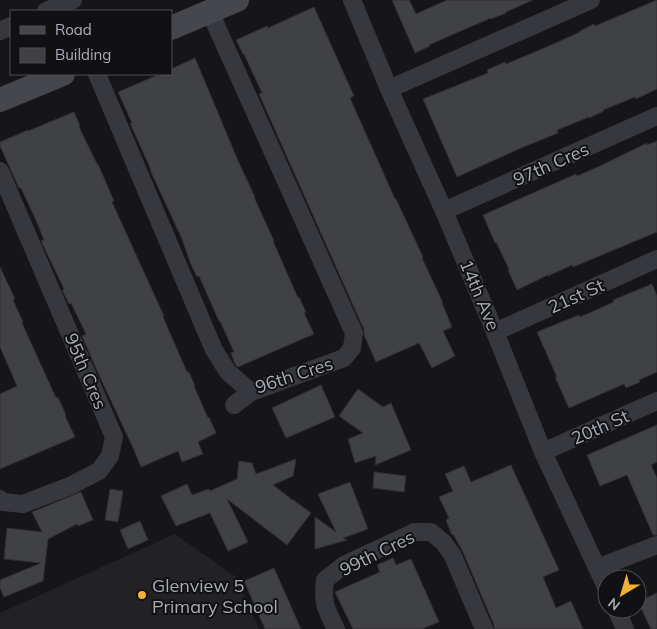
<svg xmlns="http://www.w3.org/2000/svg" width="657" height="629" font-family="Mulish,sans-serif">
  <rect width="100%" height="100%" fill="#161618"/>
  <polygon fill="#222225" points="175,534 236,577 259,629 0,629 0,613"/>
  <g fill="#404145" stroke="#303034">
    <polygon points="392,0 409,0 416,14 447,0 533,0 506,12 506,13 491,19 491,18 463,30 429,45 430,46 415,53"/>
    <polygon points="657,0 657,89 636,99 635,97 603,110 604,111 589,118 589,117 557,130 558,133 521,148 457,177 423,99 488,73 487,70 505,62 506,64 549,46 580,32 580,31 594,24 595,26"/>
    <polygon points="314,7 354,96 350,98 395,199 396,199 423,257 422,258 443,303 442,303 452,327 443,331 455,356 432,368 419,343 376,362 364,335 364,329 361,323 259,94 262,93 244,54 243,54 236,40 267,26 268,28"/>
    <polygon points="195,58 239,163 255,197 254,197 274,241 273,241 298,298 299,297 306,312 304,313 314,334 238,367 235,364 231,353 234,352 220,321 219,321 199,276 197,277 190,262 182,239 150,170 151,170 130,123 132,123 118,92 160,74 171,74 171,69"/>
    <polygon points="74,112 80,126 79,127 97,164 98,164 104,178 114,201 112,202 164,316 163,317 187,372 189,372 195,386 194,386 208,418 209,417 216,433 198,442 203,454 182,462 178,451 141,467 134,450 99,375 82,336 86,334 71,303 69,304 62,290 64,289 41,241 44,240 35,218 21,188 19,188 0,146 0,142 28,130 28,131"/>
    <polygon points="657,141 657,232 573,267 572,265 548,276 548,275 517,290 508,270 509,269 496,242 495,243 483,215 576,174 577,176 600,166 647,143 647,145"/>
    <polygon points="0,267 15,299 13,300 23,322 22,323 56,398 58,397 66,415 65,416 75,437 0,469 0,394 17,386 0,347"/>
    <polygon points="652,284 657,296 657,372 639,380 640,382 626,388 624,384 569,408 555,377 557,377 537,332 579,315 580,317 614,302 613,300"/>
    <polygon points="321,385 335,417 286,438 272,408"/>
    <polygon points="358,389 383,407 391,403 411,450 375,465 376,456 355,463 348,439 363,433 339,416"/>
    <polygon points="657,425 657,462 651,465 657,478 657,535 653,535 627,475 600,486 587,455"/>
    <polygon points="296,459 293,476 273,485 290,498 290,500 292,499 311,513 287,545 227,499 248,542 228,551 210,513 176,526 161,496 187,484 192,495 209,489 210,491 237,479 239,461 252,463 256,474"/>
    <polygon points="511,465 559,570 543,577 556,608 571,601 583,629 494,629 494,625 463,552 453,534 452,535 446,520 449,518 439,497 453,491 445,474 464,466 471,482"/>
    <polygon points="374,472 406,476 404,492 373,488"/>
    <polygon points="350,482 368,529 343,538 347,540 315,549 315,517 336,532 318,494"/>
    <polygon points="110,489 123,491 118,522 105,520"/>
    <polygon points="81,492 93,520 78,526 77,524 48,539 43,581 4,597 0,588 0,580 41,563 4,559 7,528 42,532 32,512"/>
    <polygon points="140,521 148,540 128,549 120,530"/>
    <polygon points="393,558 396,565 411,559 439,622 422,629 353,629 335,592 380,572 377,565"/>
    <polygon points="274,568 290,604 301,629 265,629 244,581"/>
    <polygon points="657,593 657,629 651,629 638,602"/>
  </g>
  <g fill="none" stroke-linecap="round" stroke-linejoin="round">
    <g stroke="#37383d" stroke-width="18">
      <polyline points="352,0 389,89 444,211 495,332 543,452 607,589"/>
      <polyline points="46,11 73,0"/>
      <polyline points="0,31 11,26"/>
      <polyline points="97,74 214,350 228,372 251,392 344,358 352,348 354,333 210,12"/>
      <polyline points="389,89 591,0"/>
      <polyline points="0,171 114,437 110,456 99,471 70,486 23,504 3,502 0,499"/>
      <polyline points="444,211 657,116"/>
      <polyline points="495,332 657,259"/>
      <polyline points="234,405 251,392"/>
      <polyline points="543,452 657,401"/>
      <polyline points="597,568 657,545"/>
      <polyline points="616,609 625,629"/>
      <path d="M336,629c-10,-20 -14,-26 -11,-49l19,-15 71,-33h16l13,11 9,13 31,73"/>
    </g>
    <g stroke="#45474d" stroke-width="24">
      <polyline points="171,28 237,0"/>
      <polyline points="0,100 63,74"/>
    </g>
  </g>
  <circle fill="#f2b134" stroke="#111113" stroke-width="2" cx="142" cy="595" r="5"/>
  <g text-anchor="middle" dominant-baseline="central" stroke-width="4" stroke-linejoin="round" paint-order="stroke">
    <g font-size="18" fill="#a8adb8" stroke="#111113">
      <text transform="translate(551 164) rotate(-24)">97th Cres</text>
      <text transform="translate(480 295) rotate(67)">14th Ave</text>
      <text transform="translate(576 296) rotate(-24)">21st St</text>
      <text transform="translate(86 371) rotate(67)">95th Cres</text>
      <text transform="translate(294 375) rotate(-18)">96th Cres</text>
      <text transform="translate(600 427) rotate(-24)">20th St</text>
      <text transform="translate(377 553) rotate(-26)">99th Cres</text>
    </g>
    <g font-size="18" fill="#a8adb8" stroke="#111113" text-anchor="start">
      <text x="152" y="585">Glenview 5<tspan x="152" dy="21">Primary School</tspan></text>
    </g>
  </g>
  <rect x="10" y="10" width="162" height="65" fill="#111113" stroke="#4d4f55"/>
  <rect x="20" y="26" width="25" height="8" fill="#45474d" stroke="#4d4f55"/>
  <text x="55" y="35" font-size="15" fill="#a8adb8">Road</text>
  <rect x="20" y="48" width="25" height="15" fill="#404145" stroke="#4d4f55"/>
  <text x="55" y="60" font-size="15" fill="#a8adb8">Building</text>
  <g transform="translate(622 594) rotate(218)"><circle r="24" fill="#111113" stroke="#4d4f55"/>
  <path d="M0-4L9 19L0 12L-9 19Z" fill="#f2b134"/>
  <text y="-8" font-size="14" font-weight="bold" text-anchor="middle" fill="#a8adb8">N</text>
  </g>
</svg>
